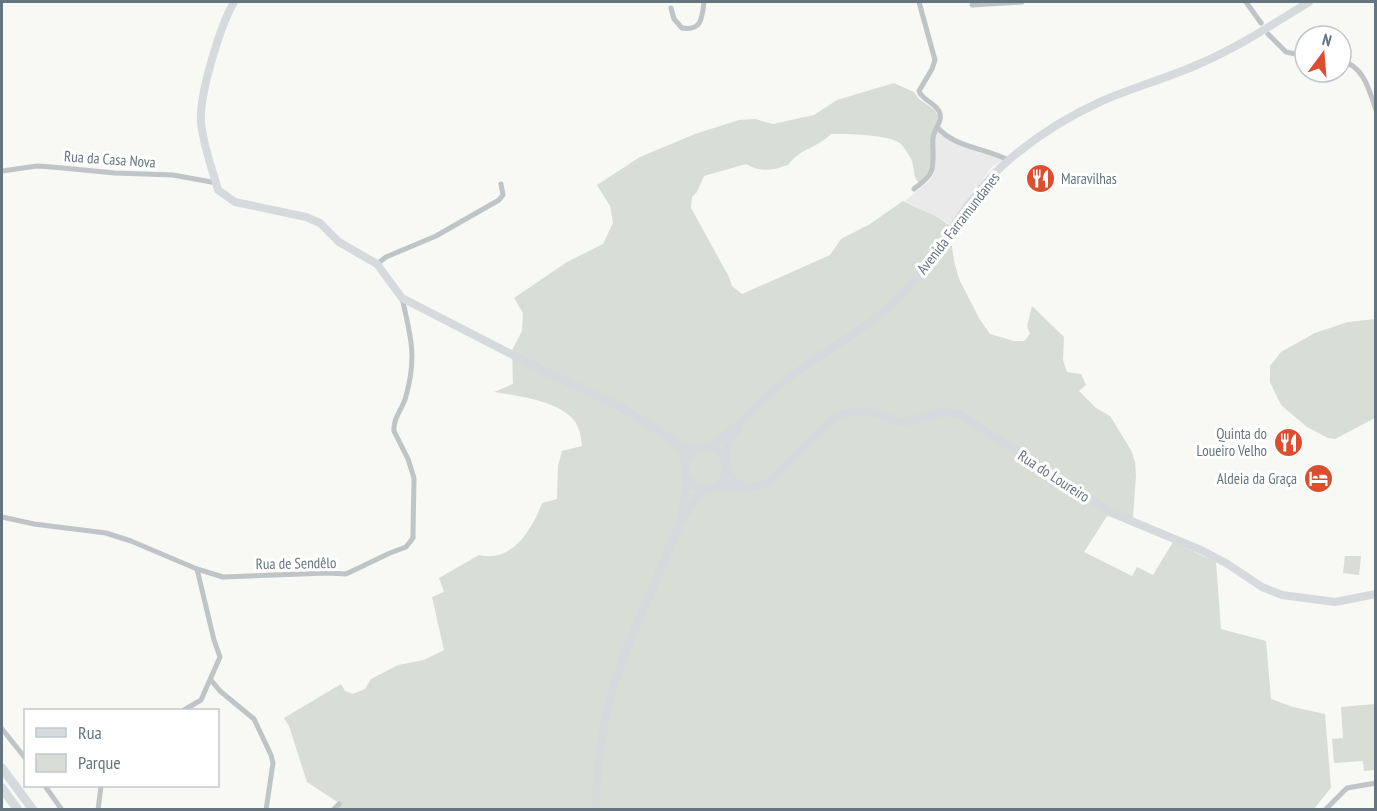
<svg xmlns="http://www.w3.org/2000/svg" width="1377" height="811" font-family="'PT Sans Narrow',sans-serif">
  <rect width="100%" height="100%" fill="#f8f8f5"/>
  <polygon fill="#e9eae9" points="937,129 942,135 1006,158 992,167 950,224 905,201 929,181 934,173 935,135"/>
  <g fill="#d8ddd5">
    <path d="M894,83l20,9 5,7 16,11 3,6 -9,55 -7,9 -4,2c-6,-7 -3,-15 -7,-23 -2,-4 -7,-12 -10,-15 -11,-10 -56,-10 -70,-10 -14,14 -32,15 -43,31 -15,5 -27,8 -42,-1l-42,12 -7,16 -5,5 -1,11 38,69 3,9 10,8 88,-39 11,-16 29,-15 33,-23 34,16 12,8 5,36 5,18 20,39 11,16 24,7h10l6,-7 -3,-8 5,-20 32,31 -1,23 4,12 14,2 5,11 -7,6 17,17 14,8 21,34 4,12 1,13 -3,42 -1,3 -25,-4 -23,36 48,24 5,-9 16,8 20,-33 43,20 5,67 45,12 5,58 22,8 32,7 6,74 -18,22 -975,-1 1,-6 -32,-21 -18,-56 -5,-8 57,-34 4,7 8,3 12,-5 6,-10 27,-14 26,-5 20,-10 -12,-53 12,-5 -5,-14 40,-23c33,8 53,-25 63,-52l15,-4 1,-33 4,-15 20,-5c-1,-8 -2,-16 -6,-23 -14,-22 -57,-27 -82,-31l19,-8 -1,-34 10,-19 1,-18 -9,-15 53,-36 36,-18 10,-21 -3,-17 -13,-21 43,-28 55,-23 44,-14 16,-1 18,5 41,-9 23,-15z"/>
    <polygon points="1375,319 1375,418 1335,439 1328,438 1307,427 1281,405 1270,382 1270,366 1281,352 1315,333 1348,322"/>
    <polygon points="1345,556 1361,556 1359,575 1343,573"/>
    <polygon points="1375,704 1375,770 1364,771 1363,761 1334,763 1332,739 1343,738 1341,707"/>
  </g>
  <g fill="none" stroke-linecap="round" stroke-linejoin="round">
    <g stroke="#bfc4c7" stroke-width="5">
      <polyline points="1246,2 1261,23"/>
      <polyline points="972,5 1022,2"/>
      <path d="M671,8l3,11 8,9c20,3 20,-10 22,-26"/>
      <polyline points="1268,34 1286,52 1305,56"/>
      <path d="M1341,60c23,7 28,29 35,50"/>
      <path d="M937,127c18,21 49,21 71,33"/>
      <polyline points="2,171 37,166 52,167 115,173 173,175 217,183"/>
      <path d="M914,189c6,-5 14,-10 17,-17 4,-11 1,-23 2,-34 1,-10 11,-17 6,-27 -5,-9 -17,-11 -20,-20l13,-22 3,-9 -16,-58"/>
      <polyline points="377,264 386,257 436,236 499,200 503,195 501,184"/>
      <path d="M2,517l32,7 72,9 25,8 66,28 26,8 105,-4 18,1 44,-21 16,-6 7,-9v-5l1,-55 -6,-19 -14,-28c-1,-14 9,-22 12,-35 11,-39 5,-59 -4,-98"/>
      <polyline points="211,680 220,691 254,719 271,755 273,763 266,810"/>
      <polyline points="184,710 201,700 220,657 214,640 197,569"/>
      <polyline points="2,729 26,759"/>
      <polyline points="45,786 62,810"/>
      <polyline points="98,810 101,786"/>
      <polyline points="333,810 339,804"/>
      <polyline points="1325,810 1347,788 1376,783"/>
    </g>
    <g stroke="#d6dadd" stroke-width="8">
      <path d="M234,2c-14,24 -35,93 -33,120 2,23 11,46 17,68l17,12 71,15 14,6 19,19 38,22 25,34 146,75 73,34 62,39 13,3"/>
      <polyline points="674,443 681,450 685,462"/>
      <polyline points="727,471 735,482 742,485"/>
      <path d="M717,486l28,3 23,-6 64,-63c16,-11 34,-11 53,-4 6,2 11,6 17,6 20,-2 40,-15 59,-7l151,98 89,37 25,13 36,24 20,8 53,7 41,-8"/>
    </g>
    <g stroke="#d6dadd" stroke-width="8">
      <path d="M709,447c29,-18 51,-47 78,-68 41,-31 88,-53 123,-93 35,-41 58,-92 100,-127 28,-24 59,-43 92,-58 32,-14 66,-23 97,-37 40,-17 74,-40 110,-62"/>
      <circle cx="706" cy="468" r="21"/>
      <polyline points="725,461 729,440 737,429"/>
      <polyline points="681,515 688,480"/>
      <path d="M595,810c2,-34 5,-68 12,-100 12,-49 34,-96 54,-141 11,-28 22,-59 44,-80"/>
    </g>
    <g stroke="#d6dadd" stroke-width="9">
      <polyline points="2,768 33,810"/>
      <polyline points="2,788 18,810"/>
    </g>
  </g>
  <defs>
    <symbol id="restaurant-disc" viewBox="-11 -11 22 22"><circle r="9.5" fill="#dd4e31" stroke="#fff"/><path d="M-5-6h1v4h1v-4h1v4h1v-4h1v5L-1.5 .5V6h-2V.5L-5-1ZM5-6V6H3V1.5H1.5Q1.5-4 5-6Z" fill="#fff"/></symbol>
    <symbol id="hotel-disc" viewBox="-11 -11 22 22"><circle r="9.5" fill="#dd4e31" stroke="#fff"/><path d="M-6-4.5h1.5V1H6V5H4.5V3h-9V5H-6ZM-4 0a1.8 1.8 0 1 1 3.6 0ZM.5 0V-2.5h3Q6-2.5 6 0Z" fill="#fff"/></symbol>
  </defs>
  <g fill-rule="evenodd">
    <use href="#restaurant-disc" x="1024" y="162" width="33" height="33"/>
    <use href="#restaurant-disc" x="1272" y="426" width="33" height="33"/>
    <use href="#hotel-disc" x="1302" y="462" width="33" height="33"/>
  </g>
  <g text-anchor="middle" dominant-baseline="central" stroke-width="6" stroke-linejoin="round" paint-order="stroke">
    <g font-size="15" fill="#64757f" stroke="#fff">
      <text transform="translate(110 159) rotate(4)">Rua da Casa Nova</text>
      <text transform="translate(958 223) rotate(-52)">Avenida Farramundanes</text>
      <text transform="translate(1054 476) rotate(33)">Rua do Loureiro</text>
      <text transform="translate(296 563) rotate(-1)">Rua de Sendêlo</text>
    </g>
    <g font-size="15" fill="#64757f" stroke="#fff" text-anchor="end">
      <text x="1061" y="178" text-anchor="start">Maravilhas</text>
      <text x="1267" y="433">Quinta do<tspan x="1267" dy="17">Loueiro Velho</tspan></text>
      <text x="1297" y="478">Aldeia da Graça</text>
    </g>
  </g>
  <rect width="1377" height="811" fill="none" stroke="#64757f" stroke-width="6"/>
  <rect x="24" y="709" width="195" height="78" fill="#ffffff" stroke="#c1c8cc" stroke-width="1.5"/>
  <rect x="36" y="728" width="30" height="9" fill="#d6dadd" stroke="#c1c8cc" stroke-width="1.5"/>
  <text x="78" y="739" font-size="18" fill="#64757f">Rua</text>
  <rect x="36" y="754" width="30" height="18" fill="#d8ddd5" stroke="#c1c8cc" stroke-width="1.5"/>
  <text x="78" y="769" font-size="18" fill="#64757f">Parque</text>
  <g transform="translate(1323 54) rotate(16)"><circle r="28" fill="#ffffff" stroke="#c1c8cc" stroke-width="1.5"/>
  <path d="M0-4.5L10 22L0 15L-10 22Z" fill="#dd4e31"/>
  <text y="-9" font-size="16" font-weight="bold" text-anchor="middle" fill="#64757f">N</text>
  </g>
</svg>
